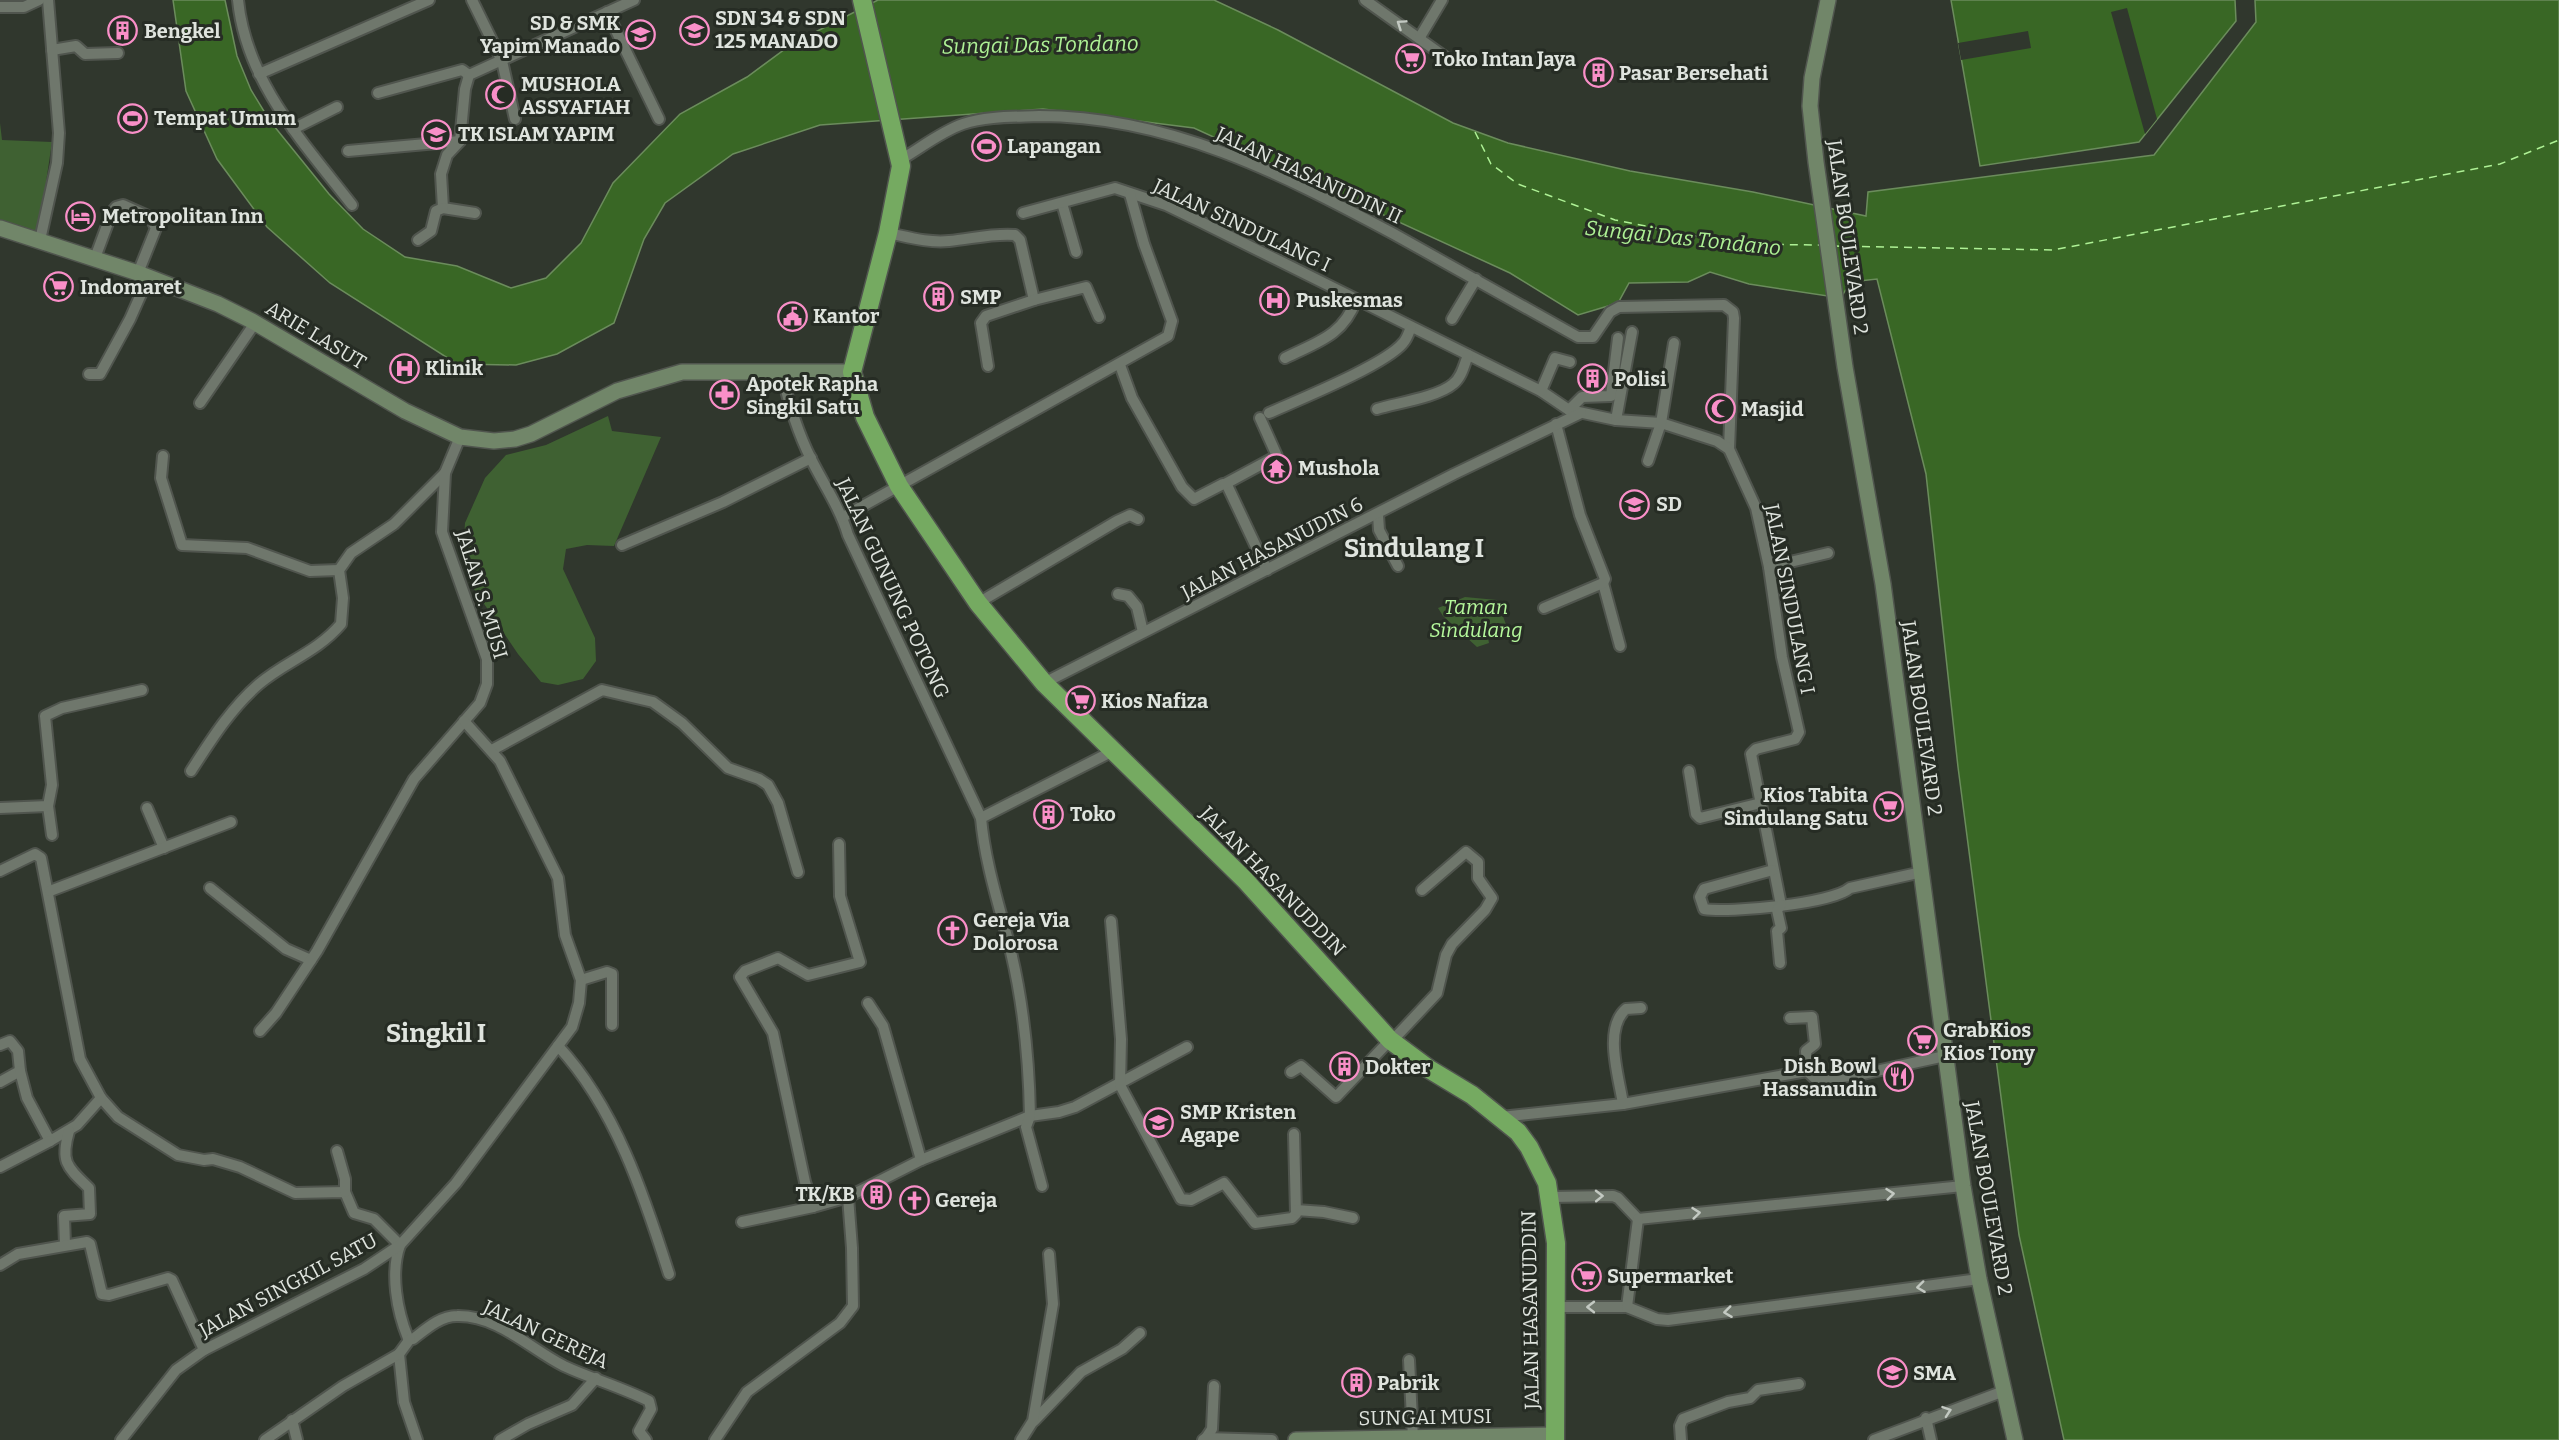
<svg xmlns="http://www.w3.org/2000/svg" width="2559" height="1440" font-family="Bitter,serif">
  <rect width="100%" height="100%" fill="#30372d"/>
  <g fill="#3f6132">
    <polygon points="0,123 2,140 52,142 38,236 0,224"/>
    <polygon points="608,416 612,431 661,437 614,546 587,545 566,549 563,569 595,638 596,661 583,679 558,685 541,682 518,654 470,583 463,558 465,523 485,478 506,455 546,445"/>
    <polygon points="1465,597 1497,600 1508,630 1488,638 1489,643 1477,647 1443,616 1438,608"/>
  </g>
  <g fill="#396725" stroke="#6b8c5c" stroke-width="1.5">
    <polygon points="173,0 225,0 237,56 251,90 270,121 329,194 363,229 405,257 457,266 511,288 546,278 581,243 613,183 680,114 747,77 792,44 878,0 1214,0 1278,30 1453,123 1508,143 1630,171 1753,192 1866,216 1868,192 2154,155 2256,22 2255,0 2559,0 2559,1440 2064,1440 2019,1235 1958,767 1926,474 1877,279 1850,282 1841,298 1749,284 1710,272 1688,282 1629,283 1618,303 1578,315 1510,273 1194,128 1043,109 820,125 733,154 665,203 644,239 614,323 557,354 516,365 457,364 330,283 267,227 217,159 186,91"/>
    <polygon points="1951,0 2235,0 2236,21 2139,142 1980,166"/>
  </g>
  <g fill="#30372d">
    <polygon points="2127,8 2157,119 2145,134 2111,12"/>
    <polygon points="2028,31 2031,48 1961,60 1958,43"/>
  </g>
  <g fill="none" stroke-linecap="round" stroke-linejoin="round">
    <g stroke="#aef195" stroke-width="1.5" stroke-dasharray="8 6" stroke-linecap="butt">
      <polyline points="1475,132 1491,164 1518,184 1615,220 1738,244 1820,245"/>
      <polyline points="1834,246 2053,250 2500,164 2559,140"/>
    </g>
    <defs>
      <g id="street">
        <path d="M238,0c8,82 66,143 114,205"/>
        <polyline points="472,0 502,61 515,119"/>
        <polyline points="1365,0 1445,57"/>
        <polyline points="0,7 24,7 39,0"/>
        <polyline points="607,12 659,119"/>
        <polyline points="1420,37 1442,0"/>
        <polyline points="52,50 76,46 85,54 118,53"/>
        <polyline points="259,74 429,0"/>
        <polyline points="378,93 462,70 469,75"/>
        <polyline points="293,129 337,107"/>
        <polyline points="348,151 460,141"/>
        <path d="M900,160c21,-12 40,-28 63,-36 23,-8 52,-7 76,-8 130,0 241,57 353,117 62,34 124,69 186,104h15l17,-25 9,-5 105,-2 9,7 1,6 -5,131"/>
        <polyline points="1062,203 1076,252"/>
        <polyline points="475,213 443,208 441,174 447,155 460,141 465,89 469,75 634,0"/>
        <polyline points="1023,213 1115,188 1166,205 1197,220 1541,391 1569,410 1616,420 1661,423 1717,441 1729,449 1756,508 1769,567 1782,657 1799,732 1795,739 1756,749 1751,754 1781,905"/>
        <path d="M888,233c20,4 40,10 61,8 22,-2 44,-8 66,-6l5,5 14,60"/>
        <polyline points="40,240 57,163 59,133 48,0"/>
        <polyline points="418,240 431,231 436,211 443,208"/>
        <polyline points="95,258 112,212 116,207 123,205 150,217 156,228 138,273"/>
        <polyline points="1452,319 1476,279"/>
        <path d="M1285,358c32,-16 58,-22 71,-58"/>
        <polyline points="1120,365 1132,398 1182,487 1194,499 1223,484 1227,485 1267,570"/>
        <polyline points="988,366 981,323 986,316 1034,300 1086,287 1099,317"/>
        <path d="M781,370c7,31 16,61 30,89 13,26 29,49 37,76l133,283"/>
        <polyline points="89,374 100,374 130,319 149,276"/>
        <polyline points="1541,391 1555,358 1570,362"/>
        <polyline points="200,403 255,323"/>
        <path d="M1377,409c20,-6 61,-12 76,-25 9,-7 11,-19 15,-29"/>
        <polyline points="1569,410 1582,397 1611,396 1618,338"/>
        <path d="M1269,413c29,-13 116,-48 134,-70 4,-4 6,-11 8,-16"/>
        <polyline points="1616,420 1632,332"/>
        <polyline points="163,456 161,478 182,545 247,548 310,571 339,570"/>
        <polyline points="1648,461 1661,423 1674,343"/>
        <polyline points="1225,484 1277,456 1260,418"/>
        <polyline points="1378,515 1379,530 1398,566"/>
        <polyline points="843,517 1168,336 1172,321 1144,244 1130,194"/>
        <polyline points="622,545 723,502 811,458"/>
        <polyline points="1769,567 1828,553"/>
        <polyline points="1603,583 1620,646"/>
        <polyline points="1118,594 1128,596 1137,607 1143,632"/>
        <polyline points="978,603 1117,521 1130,515 1138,519"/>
        <polyline points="1544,608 1603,583 1605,579 1580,515 1556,424"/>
        <polyline points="1044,683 1454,474 1581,413"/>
        <polyline points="492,750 602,690 653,702 682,723 728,768 759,779 768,785 778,803 798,872"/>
        <path d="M191,771c20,-31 40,-63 68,-87 27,-23 57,-31 82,-60l2,-26 -4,-28 12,-17 43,-29 51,-51"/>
        <polyline points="1689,771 1696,814 1700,818 1761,803"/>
        <polyline points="48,806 52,835"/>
        <polyline points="0,808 48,806 52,785 45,716 62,708 142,690"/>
        <polyline points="147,808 164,848"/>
        <polyline points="839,844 840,896 860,962 808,975 778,958 745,971 740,977 773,1033 805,1182 813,1207 848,1197 921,1160 1030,1116 1059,1112 1075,1107 1187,1047"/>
        <path d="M1773,870l-69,19 -4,8 4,12c25,4 128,-5 146,-21l72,-16"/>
        <path d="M0,871l35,-17 6,4 39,201 21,39 17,19 60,38 26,5 9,-1 27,8 55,26 50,-1 9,21 20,6 26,26c-10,28 -3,66 8,93l5,1c13,-10 27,-23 44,-23 41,-1 73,33 107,50 28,13 57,21 85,35l2,8 -12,22 7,9"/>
        <polyline points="210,888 286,949 311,960"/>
        <polyline points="50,891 231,822"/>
        <polyline points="1111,921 1121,1039 1120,1085 1181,1199 1191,1200 1224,1183 1255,1223 1292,1218 1296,1214 1294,1134"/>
        <polyline points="1780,963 1777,931 1781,928 1777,910 1781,905"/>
        <polyline points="581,980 607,972 612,974 612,1025"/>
        <polyline points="868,1003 883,1026 921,1160"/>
        <polyline points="1790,1018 1812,1017 1815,1044 1806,1051 1807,1071 1817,1080 1858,1075 1945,1056"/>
        <polyline points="260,1031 276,1013 317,951 414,779 480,703 487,684 487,659 442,532 445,473 460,437"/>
        <polyline points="1392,1041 1437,993 1446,955 1452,944 1485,910 1492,898 1478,878 1478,862 1466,852 1422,890"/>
        <polyline points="0,1045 10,1041 18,1051 20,1071 0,1082"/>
        <path d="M558,1046c57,61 86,149 111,228"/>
        <polyline points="20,1071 27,1098 50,1141 77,1125 101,1098"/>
        <polyline points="1291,1072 1301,1066 1336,1097 1390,1040"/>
        <path d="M1623,1104c-4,-27 -20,-75 3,-95l15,-1"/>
        <polyline points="1501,1117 1623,1104 1807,1071"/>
        <polyline points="337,1151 345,1179 345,1192"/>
        <polyline points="0,1167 50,1141"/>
        <path d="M1042,1186l-16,-59 4,-11c-1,-56 -6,-109 -19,-164 -11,-44 -26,-88 -30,-134l132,-67"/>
        <polyline points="1551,1197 1613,1196 1618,1198 1638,1219"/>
        <polyline points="1296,1210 1324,1212 1353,1218"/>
        <polyline points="1638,1219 1963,1186"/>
        <polyline points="742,1222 813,1207"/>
        <path d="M65,1245l-1,-29 26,-2 -1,-26c-22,-21 -29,-26 -20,-57"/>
        <polyline points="0,1265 18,1254 87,1242 90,1244 102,1294 109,1295 168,1278 172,1280 204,1350"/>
        <polyline points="1554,1307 1627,1307 1657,1319 1668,1320 1979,1279"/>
        <polyline points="1627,1307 1638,1219"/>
        <polyline points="399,1354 404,1402 417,1440"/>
        <polyline points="1409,1360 1413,1438"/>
        <polyline points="1926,1418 1931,1440"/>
        <polyline points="292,1420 297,1440"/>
        <polyline points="1034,1421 1081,1372 1122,1349 1140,1333"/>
        <polyline points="1206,1438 1212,1429 1214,1386"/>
        <polyline points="121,1440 176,1370 204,1350 364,1269 400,1245 456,1183 572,1027 579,1003 581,980 565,935 558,878 500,761 464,721"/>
        <polyline points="265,1440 343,1386 399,1354 410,1339"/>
        <polyline points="500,1440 528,1424 572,1405 596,1378"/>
        <polyline points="715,1440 747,1392 840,1323 853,1306 852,1248 848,1197"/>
        <polyline points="1021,1440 1033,1421 1053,1304 1049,1254"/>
        <polyline points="1203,1440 1206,1438 1272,1440"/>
        <polyline points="1681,1440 1680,1426 1683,1419 1728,1402 1750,1398 1758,1390 1799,1384"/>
        <polyline points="1874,1440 2004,1391"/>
      </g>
      <g id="secondary">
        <polyline points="1828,0 1812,78 1810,106 1816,162 1845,367 1883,584 1963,1186 1979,1279 2015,1440"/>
        <polyline points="0,228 138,273 218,304 252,321 405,411 460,437 494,441 515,439 531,434 617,391 682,372 852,372"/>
        <polyline points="1296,1440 1555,1435"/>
      </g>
      <polyline id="highway" points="862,0 901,166 888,233 852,372 865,417 899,486 978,603 1044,683 1245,880 1390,1040 1429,1069 1472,1095 1518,1132 1529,1147 1547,1183 1556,1243 1555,1440"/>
    </defs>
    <use href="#street" stroke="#50554e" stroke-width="14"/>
    <use href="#secondary" stroke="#50554e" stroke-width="18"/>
    <use href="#highway" stroke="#50554e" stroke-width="21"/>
    <use href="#street" stroke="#6f776c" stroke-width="10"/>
    <use href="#secondary" stroke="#718669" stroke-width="15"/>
    <use href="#highway" stroke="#75aa61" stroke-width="18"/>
  </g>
  <defs><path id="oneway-chevron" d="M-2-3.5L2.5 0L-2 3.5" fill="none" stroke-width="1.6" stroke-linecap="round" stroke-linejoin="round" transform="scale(1.5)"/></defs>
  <g stroke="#c3c9c2">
    <use href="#oneway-chevron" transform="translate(1401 24) rotate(-146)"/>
    <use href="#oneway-chevron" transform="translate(1890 1194) rotate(-6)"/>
    <use href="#oneway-chevron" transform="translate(1599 1196) rotate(-1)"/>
    <use href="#oneway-chevron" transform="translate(1696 1213) rotate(-6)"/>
    <use href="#oneway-chevron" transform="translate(1921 1287) rotate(173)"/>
    <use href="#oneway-chevron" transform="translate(1591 1307) rotate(180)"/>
    <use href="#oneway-chevron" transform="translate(1728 1312) rotate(173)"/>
    <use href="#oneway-chevron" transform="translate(1947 1411) rotate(-19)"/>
  </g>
  <defs>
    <symbol id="school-ring" viewBox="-11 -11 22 22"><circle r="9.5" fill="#262c24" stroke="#f98fc8" stroke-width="1.5"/><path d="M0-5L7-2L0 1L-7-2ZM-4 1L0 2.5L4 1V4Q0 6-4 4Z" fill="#f98fc8"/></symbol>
    <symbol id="building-ring" viewBox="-11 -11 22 22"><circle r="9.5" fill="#262c24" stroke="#f98fc8" stroke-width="1.5"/><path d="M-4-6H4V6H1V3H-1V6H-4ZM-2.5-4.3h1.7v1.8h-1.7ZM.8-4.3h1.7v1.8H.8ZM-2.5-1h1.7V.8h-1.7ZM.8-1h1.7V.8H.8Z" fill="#f98fc8"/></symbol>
    <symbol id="supermarket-ring" viewBox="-11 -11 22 22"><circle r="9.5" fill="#262c24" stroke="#f98fc8" stroke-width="1.5"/><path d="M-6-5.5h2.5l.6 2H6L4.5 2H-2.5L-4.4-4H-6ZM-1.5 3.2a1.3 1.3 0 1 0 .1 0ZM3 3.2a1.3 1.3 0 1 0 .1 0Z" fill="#f98fc8"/></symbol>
    <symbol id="mosque-ring" viewBox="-11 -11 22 22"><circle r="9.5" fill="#262c24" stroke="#f98fc8" stroke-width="1.5"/><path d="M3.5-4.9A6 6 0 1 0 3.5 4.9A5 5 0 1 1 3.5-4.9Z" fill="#f98fc8"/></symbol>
    <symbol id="stadium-ring" viewBox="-11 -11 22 22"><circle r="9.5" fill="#262c24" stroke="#f98fc8" stroke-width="1.5"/><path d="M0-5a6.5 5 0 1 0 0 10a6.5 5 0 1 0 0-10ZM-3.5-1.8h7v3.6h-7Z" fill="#f98fc8"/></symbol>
    <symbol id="hotel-ring" viewBox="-11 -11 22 22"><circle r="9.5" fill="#262c24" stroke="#f98fc8" stroke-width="1.5"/><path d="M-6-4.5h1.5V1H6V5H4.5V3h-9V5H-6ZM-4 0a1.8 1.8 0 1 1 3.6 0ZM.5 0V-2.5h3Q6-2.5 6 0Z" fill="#f98fc8"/></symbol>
    <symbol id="hospital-ring" viewBox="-11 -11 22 22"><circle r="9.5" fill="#262c24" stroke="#f98fc8" stroke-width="1.5"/><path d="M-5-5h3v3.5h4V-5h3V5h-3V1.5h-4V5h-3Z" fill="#f98fc8"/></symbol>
    <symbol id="civic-ring" viewBox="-11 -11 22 22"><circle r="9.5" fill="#262c24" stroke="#f98fc8" stroke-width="1.5"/><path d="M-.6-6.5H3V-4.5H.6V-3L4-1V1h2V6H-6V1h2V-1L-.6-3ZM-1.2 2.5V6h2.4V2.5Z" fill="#f98fc8"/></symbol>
    <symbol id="pharmacy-ring" viewBox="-11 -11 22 22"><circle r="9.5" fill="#262c24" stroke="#f98fc8" stroke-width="1.5"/><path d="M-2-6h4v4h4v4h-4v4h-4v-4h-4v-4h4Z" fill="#f98fc8"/></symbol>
    <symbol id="temple-ring" viewBox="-11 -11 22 22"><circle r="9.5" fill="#262c24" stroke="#f98fc8" stroke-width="1.5"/><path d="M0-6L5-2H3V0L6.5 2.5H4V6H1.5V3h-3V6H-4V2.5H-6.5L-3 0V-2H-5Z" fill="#f98fc8"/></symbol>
    <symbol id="church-ring" viewBox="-11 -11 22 22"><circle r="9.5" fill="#262c24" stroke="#f98fc8" stroke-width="1.5"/><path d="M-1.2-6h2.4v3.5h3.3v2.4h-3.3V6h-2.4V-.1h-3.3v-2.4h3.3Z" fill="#f98fc8"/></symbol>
    <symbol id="restaurant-ring" viewBox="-11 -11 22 22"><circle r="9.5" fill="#262c24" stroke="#f98fc8" stroke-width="1.5"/><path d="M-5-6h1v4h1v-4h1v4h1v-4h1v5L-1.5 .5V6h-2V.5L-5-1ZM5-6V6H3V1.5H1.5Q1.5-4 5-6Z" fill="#f98fc8"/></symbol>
  </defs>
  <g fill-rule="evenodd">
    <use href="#school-ring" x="678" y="14" width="33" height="33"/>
    <use href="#building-ring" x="106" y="14" width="33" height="33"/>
    <use href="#school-ring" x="624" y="18" width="33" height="33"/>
    <use href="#supermarket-ring" x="1394" y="42" width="33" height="33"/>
    <use href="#building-ring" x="1582" y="56" width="33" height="33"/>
    <use href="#mosque-ring" x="484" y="78" width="33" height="33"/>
    <use href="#stadium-ring" x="116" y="102" width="33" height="33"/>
    <use href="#school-ring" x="420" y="118" width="33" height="33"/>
    <use href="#stadium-ring" x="970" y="130" width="33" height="33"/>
    <use href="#hotel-ring" x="64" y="200" width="33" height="33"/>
    <use href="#supermarket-ring" x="42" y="270" width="33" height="33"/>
    <use href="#building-ring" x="922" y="280" width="33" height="33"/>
    <use href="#hospital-ring" x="1258" y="284" width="33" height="33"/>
    <use href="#civic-ring" x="776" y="300" width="33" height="33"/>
    <use href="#hospital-ring" x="388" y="352" width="33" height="33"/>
    <use href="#building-ring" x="1576" y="362" width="33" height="33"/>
    <use href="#pharmacy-ring" x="708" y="378" width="33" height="33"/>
    <use href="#mosque-ring" x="1704" y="392" width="33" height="33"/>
    <use href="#temple-ring" x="1260" y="452" width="33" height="33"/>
    <use href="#school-ring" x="1618" y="488" width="33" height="33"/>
    <use href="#supermarket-ring" x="1064" y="684" width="33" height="33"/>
    <use href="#supermarket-ring" x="1872" y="790" width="33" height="33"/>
    <use href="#building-ring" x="1032" y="798" width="33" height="33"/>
    <use href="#church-ring" x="936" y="914" width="33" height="33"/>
    <use href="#supermarket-ring" x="1906" y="1024" width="33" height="33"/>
    <use href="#building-ring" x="1328" y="1050" width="33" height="33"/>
    <use href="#restaurant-ring" x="1882" y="1060" width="33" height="33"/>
    <use href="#school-ring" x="1142" y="1106" width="33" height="33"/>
    <use href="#building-ring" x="860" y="1178" width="33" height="33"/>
    <use href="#church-ring" x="898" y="1184" width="33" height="33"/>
    <use href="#supermarket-ring" x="1570" y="1260" width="33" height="33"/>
    <use href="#school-ring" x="1876" y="1356" width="33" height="33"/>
    <use href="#building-ring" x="1340" y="1366" width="33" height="33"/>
  </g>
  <g text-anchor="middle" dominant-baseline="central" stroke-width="6" stroke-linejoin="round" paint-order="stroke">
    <g font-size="20" font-weight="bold" fill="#dfe4de" stroke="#262c24" text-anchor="start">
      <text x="715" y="18">SDN 34 &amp; SDN<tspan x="715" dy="23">125 MANADO</tspan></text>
      <text x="620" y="23" text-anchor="end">SD &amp; SMK<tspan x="620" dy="23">Yapim Manado</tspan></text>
      <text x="144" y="31">Bengkel</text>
      <text x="1432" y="59">Toko Intan Jaya</text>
      <text x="1619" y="73">Pasar Bersehati</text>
      <text x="521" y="84">MUSHOLA<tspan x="521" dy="23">ASSYAFIAH</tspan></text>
      <text x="154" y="118">Tempat Umum</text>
      <text x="458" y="134">TK ISLAM YAPIM</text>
      <text x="1007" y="146">Lapangan</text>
      <text x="102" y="216">Metropolitan Inn</text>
      <text x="80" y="287">Indomaret</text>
      <text x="960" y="297">SMP</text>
      <text x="1296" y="300">Puskesmas</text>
      <text x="813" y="316">Kantor</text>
      <text x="425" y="368">Klinik</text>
      <text x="1614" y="379">Polisi</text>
      <text x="746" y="384">Apotek Rapha<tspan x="746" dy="23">Singkil Satu</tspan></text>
      <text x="1741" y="409">Masjid</text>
      <text x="1298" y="468">Mushola</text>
      <text x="1656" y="504">SD</text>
      <text x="1101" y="701">Kios Nafiza</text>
      <text x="1868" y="795" text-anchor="end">Kios Tabita<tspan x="1868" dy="23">Sindulang Satu</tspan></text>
      <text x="1070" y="814">Toko</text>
      <text x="973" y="920">Gereja Via<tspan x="973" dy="23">Dolorosa</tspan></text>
      <text x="1943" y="1030">GrabKios<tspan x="1943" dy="23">Kios Tony</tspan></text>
      <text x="1877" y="1066" text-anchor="end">Dish Bowl<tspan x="1877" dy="23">Hassanudin</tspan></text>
      <text x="1365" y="1067">Dokter</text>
      <text x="1180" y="1112">SMP Kristen<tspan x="1180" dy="23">Agape</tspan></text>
      <text x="855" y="1194" text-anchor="end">TK/KB</text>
      <text x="935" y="1200">Gereja</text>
      <text x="1607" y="1276">Supermarket</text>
      <text x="1913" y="1373">SMA</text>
      <text x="1377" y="1383">Pabrik</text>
    </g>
    <g font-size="20" fill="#dfe4de" stroke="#262c24">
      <text transform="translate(1309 175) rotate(25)">JALAN HASANUDIN II</text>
      <text transform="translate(1242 225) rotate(25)">JALAN SINDULANG I</text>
      <text transform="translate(1848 237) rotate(82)">JALAN BOULEVARD 2</text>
      <text transform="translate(316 335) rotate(31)">ARIE LASUT</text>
      <text transform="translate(1272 548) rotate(-27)">JALAN HASANUDIN 6</text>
      <text transform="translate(893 588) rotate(65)">JALAN GUNUNG POTONG</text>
      <text transform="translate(482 594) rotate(73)">JALAN S. MUSI</text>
      <text transform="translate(1790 599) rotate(79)">JALAN SINDULANG I</text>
      <text transform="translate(1922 718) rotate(82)">JALAN BOULEVARD 2</text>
      <text transform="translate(1273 881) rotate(46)">JALAN HASANUDDIN</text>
      <text transform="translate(1989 1198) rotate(80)">JALAN BOULEVARD 2</text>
      <text transform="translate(288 1285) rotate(-28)">JALAN SINGKIL SATU</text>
      <text transform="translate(1530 1310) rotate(-91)">JALAN HASANUDDIN</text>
      <text transform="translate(546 1334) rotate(25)">JALAN GEREJA</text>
      <text transform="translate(1425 1417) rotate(-1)">SUNGAI MUSI</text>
    </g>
    <g font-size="20" font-style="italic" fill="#b5f99c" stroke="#262c24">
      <text x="1476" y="607">Taman<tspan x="1476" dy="23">Sindulang</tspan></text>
    </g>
    <g font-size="21" font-style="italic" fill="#aef195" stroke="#262c24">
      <text transform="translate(1040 45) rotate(-1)">Sungai Das Tondano</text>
      <text transform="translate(1683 238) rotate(6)">Sungai Das Tondano</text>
    </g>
    <g font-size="26" font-weight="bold" fill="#dfe4de" stroke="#262c24">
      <text x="1414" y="548">Sindulang I</text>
      <text x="436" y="1033">Singkil I</text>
    </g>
  </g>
</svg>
